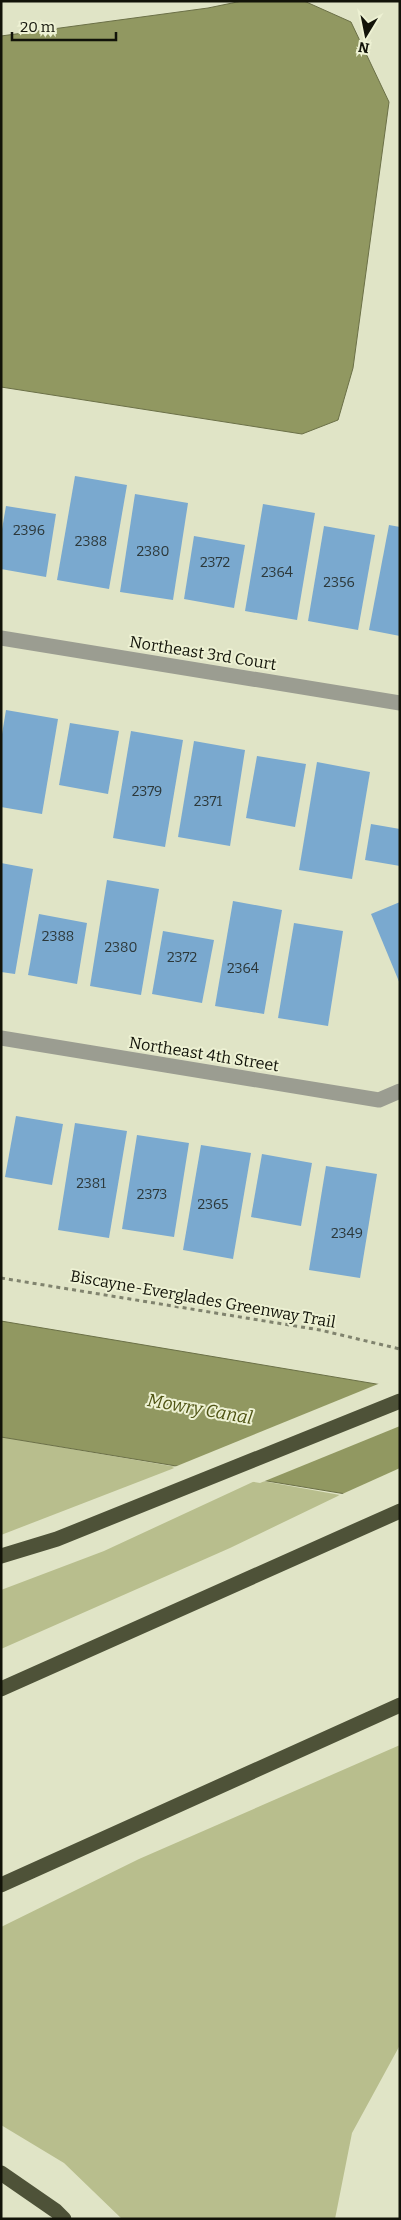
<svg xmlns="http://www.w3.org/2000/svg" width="401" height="2220" font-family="Bitter,serif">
  <rect width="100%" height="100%" fill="#e0e4c6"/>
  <g fill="#b8be8d">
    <polygon points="1,1437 177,1467 1,1535"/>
    <polygon points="257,1480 340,1495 230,1548 1,1649 1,1590 104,1551"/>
    <polygon points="400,1745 400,2045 352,2133 335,2219 122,2219 64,2163 1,2125 1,1927 139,1859"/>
  </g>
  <g fill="#919861" stroke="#6b7047">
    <polygon points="242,1 304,1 351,22 389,102 353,368 338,420 302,434 1,387 1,36 208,8"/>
    <polygon points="1,1321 400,1388 400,1503 1,1437"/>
  </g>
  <g fill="#e0e4c6">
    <polygon points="383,1382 400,1385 400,1426 260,1483 172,1468"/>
    <polygon points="400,1468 400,1506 338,1496 340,1495"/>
  </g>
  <g fill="#7aa9cf">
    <polygon points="75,476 127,485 109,589 57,580"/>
    <polygon points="135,494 188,503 173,600 120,592"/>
    <polygon points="263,504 315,513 297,620 245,611"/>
    <polygon points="6,506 56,514 46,577 1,569 1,535"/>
    <polygon points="389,525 400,527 400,636 369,630"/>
    <polygon points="324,526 375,535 358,630 308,621"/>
    <polygon points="194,536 245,545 234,608 184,599"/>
    <polygon points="6,710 58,719 42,814 1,807 1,740"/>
    <polygon points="70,723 119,731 108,794 59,785"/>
    <polygon points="131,731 183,740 165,847 113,838"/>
    <polygon points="194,741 245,750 230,846 178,837"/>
    <polygon points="257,756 306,764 295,827 246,818"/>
    <polygon points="317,762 370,772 352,879 299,870"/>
    <polygon points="371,824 400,829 400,866 365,860"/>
    <polygon points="1,863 33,869 15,974 1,972"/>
    <polygon points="107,880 159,889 141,995 90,986"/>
    <polygon points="233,901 282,910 264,1014 215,1006"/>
    <polygon points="400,902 400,984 371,914"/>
    <polygon points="39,914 87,923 77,984 28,975"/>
    <polygon points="294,923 343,931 328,1026 278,1018"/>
    <polygon points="163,931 214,940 202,1003 152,994"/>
    <polygon points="16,1116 63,1124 52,1185 5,1177"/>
    <polygon points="75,1123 127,1131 109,1238 58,1230"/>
    <polygon points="137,1135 189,1143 174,1237 122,1229"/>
    <polygon points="201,1145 251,1153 233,1259 183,1250"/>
    <polygon points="262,1154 312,1163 301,1226 251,1217"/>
    <polygon points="326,1166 377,1174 360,1278 309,1270"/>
  </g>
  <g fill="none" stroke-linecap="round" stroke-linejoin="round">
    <polyline stroke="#80836e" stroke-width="3" stroke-dasharray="4 4" stroke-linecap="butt" points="1,1278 320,1330 400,1349"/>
    <g stroke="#9b9d91" stroke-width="15">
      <polyline points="1,638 400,703"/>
      <polyline points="1,1038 379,1100 400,1091"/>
    </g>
    <g stroke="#4e5238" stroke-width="15">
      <polyline points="1,1556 57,1539 400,1401"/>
      <polyline points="1,1689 400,1511"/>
      <polyline points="1,1885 400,1705"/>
      <polyline points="1,2173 56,2211 64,2219"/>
    </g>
  </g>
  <g text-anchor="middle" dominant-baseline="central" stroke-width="4" stroke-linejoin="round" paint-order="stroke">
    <g font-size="14" fill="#2c383a">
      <text x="29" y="530">2396</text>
      <text x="91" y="541">2388</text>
      <text x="153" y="551">2380</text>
      <text x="215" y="562">2372</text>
      <text x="277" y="572">2364</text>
      <text x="339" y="582">2356</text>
      <text x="147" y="791">2379</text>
      <text x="208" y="801">2371</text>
      <text x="58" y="936">2388</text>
      <text x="121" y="947">2380</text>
      <text x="182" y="957">2372</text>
      <text x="243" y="968">2364</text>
      <text x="91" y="1183">2381</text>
      <text x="152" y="1194">2373</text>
      <text x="213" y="1204">2365</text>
      <text x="347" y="1233">2349</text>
    </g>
    <g font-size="16" fill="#121309" stroke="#edf1d3">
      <text transform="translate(203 653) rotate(9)">Northeast 3rd Court</text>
      <text transform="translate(204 1054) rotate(9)">Northeast 4th Street</text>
      <text transform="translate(203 1299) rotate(10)">Biscayne-Everglades Greenway Trail</text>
    </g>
    <g font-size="18" font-style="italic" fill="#4f5414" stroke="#edf1d3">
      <text transform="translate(200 1409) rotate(10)">Mowry Canal</text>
    </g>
  </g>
  <rect width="401" height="2220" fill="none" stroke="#121309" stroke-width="5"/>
  <g transform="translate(366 35) rotate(190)" stroke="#edf1d3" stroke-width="4" paint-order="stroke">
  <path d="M0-4L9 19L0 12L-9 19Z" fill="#121309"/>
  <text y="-8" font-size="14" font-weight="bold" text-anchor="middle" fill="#121309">N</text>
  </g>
  <path d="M12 32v8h104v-8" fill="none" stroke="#121309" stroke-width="2.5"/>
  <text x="20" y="32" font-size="15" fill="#121309" stroke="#edf1d3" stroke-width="4" paint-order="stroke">20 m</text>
</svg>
